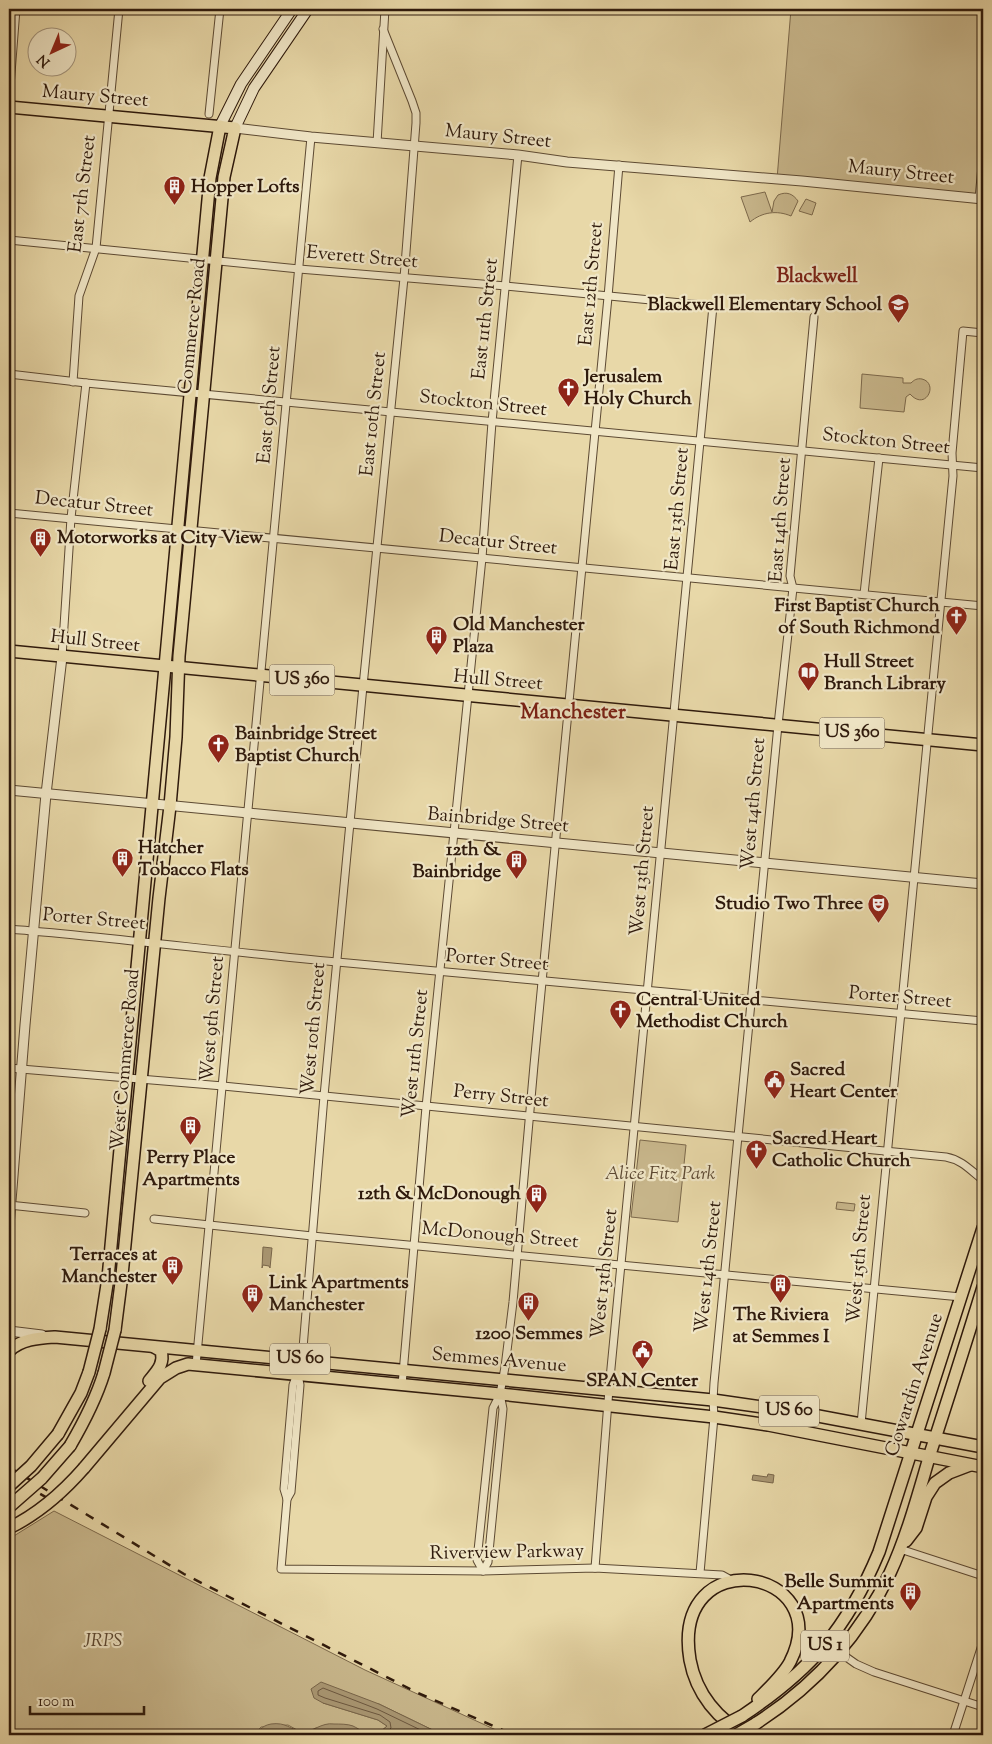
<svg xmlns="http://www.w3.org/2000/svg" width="992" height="1744" font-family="'Sorts Mill Goudy',serif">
  <rect width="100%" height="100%" fill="#e8d8a8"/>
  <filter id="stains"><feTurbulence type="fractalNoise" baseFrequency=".004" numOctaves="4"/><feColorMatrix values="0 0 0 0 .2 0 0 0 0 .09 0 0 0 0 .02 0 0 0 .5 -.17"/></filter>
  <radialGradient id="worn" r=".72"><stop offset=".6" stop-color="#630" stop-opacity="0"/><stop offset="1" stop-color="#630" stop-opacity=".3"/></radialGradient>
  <g fill="#c9b88d" stroke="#7c694c">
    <polygon points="791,9 983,9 983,155 979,199 777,179"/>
    <path d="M765,192l7,20 2,-11 4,-6c9,-4 15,-1 20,6l-7,15c-14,-6 -29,-4 -41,6l-9,-25z"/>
    <polygon points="806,199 816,203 812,215 799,211"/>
    <path d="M862,374l41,4v5h8c3,-3 6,-5 11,-4 17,4 4,33 -12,15l-4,3 -2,15 -44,-4z"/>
    <polygon points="640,1140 686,1145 678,1222 631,1217"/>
    <polygon points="837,1202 855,1204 854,1211 836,1209"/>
    <polygon points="54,1511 365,1670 507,1735 443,1735 379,1704 323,1703 378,1720 387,1726 378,1734 370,1735 360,1732 352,1726 316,1728 309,1732 299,1731 288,1725 261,1727 254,1735 9,1735 9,1539"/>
  </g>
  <g fill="#a99773" stroke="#78654a">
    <polygon points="263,1247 272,1248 270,1268 269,1266 263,1265 262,1268"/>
    <polygon points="768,1474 774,1475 773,1483 752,1480 753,1475 767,1477"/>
    <path d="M321,1682l58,22 64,31h-191c8,-3 8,-9 19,-11 15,-2 18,5 30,7 12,2 20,-9 33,-7 6,0 14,0 19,2 16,8 18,15 34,0l-9,-6 -55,-17 -9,-5 -3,-9z"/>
  </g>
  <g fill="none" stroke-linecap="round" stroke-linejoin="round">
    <polyline stroke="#6c5840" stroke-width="1" points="384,1735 391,1728 390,1722 380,1715 325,1698 318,1695 318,1691 323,1688 377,1709 431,1735"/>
    <defs>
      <g id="minor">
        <polyline points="9,99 16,9"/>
        <polyline points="209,114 220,9"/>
        <polyline points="377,143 385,9"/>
        <polyline points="979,199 983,155"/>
        <polyline points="9,240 299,269 506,286 713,306 609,1389 595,1568"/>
        <polyline points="9,374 86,383 983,468"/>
        <polyline points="73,382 79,296 96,248 119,9"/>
        <polyline points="9,513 983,606"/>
        <polyline points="864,594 879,458"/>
        <polyline points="62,657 71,518 86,383"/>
        <path d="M9,929c109,9 218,23 328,33 215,20 431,39 646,59"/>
        <path d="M9,1068l214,18 723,71c16,3 24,13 37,23"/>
        <polyline points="9,1205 85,1213"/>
        <polyline points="154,1219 312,1236 961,1297"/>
        <polyline points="196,1365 311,137"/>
        <polyline points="298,1375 300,1385 291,1492 287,1499 281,1569 483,1571 595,1568 722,1575 731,1580"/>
        <polyline points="402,1385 426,1107 482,558 492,422 518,155"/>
        <polyline points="500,1394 503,1409 488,1562 483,1571 477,1560 493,1408 500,1394 505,1367 513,1302 534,1065 608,297 619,165"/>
        <polyline points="861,1424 953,476 952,453 963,331 983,333"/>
        <polyline points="287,1499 284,1489 293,1385 302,1360 324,1096 363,686 404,278 416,123 416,113 412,101 383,29"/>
        <polyline points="900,1549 983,1576"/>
        <polyline points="700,1573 714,1417 713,1400 714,1383 778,725 793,588 790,576 814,317"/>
        <polyline points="839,1652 856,1664 874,1672 983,1707"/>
        <polyline points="953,1735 983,1642"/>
      </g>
      <g id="tertiary">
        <polyline points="235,128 311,137 518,155 567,162 802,181 983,199"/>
        <polyline points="9,790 983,884"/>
        <polyline points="9,1226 25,1025 46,794 62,657"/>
        <polyline points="9,1331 42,1335"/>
      </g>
      <g id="secondary">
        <polyline points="220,126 241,84 292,9"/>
        <polyline points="235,128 254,88 308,9"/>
      </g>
      <g id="primary">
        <polyline points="9,107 235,128 224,177 179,656 176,737 170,806 159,898 122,1275 115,1330"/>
        <polyline points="9,651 983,745"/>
        <path d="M100,1329l8,-51c36,-367 67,-733 102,-1100l10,-52"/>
        <path d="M9,1351c12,-12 30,-13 46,-14l658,63 84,12 186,35"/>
        <path d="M149,1381c7,-9 16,-17 12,-30l-7,-4"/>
        <polyline points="58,1434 81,1393 89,1372"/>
        <path d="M70,1446c14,-24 26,-47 34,-73"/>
        <polyline points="84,1468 160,1378 176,1368 188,1364 500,1394 714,1417 768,1425 983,1467"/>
        <polyline points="906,1541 916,1528 926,1497 935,1483 949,1473 970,1465"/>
        <path d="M742,1716c69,-46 105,-87 137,-164l104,-324"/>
        <path d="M755,1724c58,-37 105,-88 135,-151 18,-39 29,-82 41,-122 18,-55 35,-109 52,-164"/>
        <path d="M748,1735c-30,-14 -52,-42 -58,-75 -20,-120 148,-93 100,2 -7,13 -21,26 -32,37"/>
      </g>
    </defs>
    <use href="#minor" stroke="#5d4a33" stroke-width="9"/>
    <use href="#tertiary" stroke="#5d4a33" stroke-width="11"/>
    <use href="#secondary" stroke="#2f1a0c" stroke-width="12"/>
    <use href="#primary" stroke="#2f1a0c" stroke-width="14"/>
    <use href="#minor" stroke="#f0e6c6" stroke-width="7"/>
    <use href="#tertiary" stroke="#f0e6c6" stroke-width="9"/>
    <use href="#secondary" stroke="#f0e6c6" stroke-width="10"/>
    <use href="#primary" stroke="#e8d8a8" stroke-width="11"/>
    <g stroke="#2f1a0c" stroke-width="2.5" stroke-dasharray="9 9" stroke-linecap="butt">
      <polyline points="9,1467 184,1574 418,1693 514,1735"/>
      <polyline points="9,1476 49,1499"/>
    </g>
    <defs>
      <g id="primary-bridge">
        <polyline points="89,1372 100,1329"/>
        <polyline points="104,1373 115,1330"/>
        <polyline points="9,1486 31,1466 58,1434"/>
        <polyline points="9,1507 42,1478 70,1446"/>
        <path d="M9,1528c29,-14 54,-36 75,-60"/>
        <polyline points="705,1735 742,1716"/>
        <polyline points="736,1735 755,1724"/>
      </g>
    </defs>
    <use href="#primary-bridge" stroke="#2f1a0c" stroke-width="14" stroke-linecap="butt"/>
    <use href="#primary-bridge" stroke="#e8d8a8" stroke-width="11"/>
  </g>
  <defs>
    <symbol id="building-pin" viewBox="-11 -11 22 30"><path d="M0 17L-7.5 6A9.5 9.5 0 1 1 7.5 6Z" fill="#8f2418" stroke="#f0e6c6"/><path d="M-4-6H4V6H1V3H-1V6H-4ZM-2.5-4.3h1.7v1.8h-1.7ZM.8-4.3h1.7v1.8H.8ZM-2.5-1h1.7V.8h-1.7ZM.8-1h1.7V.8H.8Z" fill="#fff"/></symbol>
    <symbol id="school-pin" viewBox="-11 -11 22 30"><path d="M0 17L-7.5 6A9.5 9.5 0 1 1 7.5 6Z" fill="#8f2418" stroke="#f0e6c6"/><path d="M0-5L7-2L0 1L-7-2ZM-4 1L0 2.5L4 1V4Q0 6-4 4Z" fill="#fff"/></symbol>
    <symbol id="church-pin" viewBox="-11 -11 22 30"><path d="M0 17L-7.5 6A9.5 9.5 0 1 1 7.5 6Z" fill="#8f2418" stroke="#f0e6c6"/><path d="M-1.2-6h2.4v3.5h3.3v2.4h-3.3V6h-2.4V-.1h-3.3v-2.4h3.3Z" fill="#fff"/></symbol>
    <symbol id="library-pin" viewBox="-11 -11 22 30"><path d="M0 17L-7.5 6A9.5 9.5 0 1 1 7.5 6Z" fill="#8f2418" stroke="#f0e6c6"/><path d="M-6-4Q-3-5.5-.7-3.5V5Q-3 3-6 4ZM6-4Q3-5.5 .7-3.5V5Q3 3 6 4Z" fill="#fff"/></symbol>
    <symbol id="theatre-pin" viewBox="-11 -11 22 30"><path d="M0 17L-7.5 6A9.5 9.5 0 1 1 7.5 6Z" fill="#8f2418" stroke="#f0e6c6"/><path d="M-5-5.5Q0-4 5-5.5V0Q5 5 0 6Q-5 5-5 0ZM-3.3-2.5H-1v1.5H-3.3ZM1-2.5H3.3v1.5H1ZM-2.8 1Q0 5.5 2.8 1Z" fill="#fff"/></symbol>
    <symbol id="civic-pin" viewBox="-11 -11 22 30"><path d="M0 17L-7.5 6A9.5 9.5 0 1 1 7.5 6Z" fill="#8f2418" stroke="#f0e6c6"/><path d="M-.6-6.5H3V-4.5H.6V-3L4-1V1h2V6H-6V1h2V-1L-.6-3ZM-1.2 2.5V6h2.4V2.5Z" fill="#fff"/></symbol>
  </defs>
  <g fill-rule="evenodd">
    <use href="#building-pin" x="162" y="174" width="25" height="34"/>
    <use href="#school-pin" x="886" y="292" width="25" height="34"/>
    <use href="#church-pin" x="556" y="376" width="25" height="34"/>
    <use href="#building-pin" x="28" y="526" width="25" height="34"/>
    <use href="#church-pin" x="944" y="604" width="25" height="34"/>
    <use href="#building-pin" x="424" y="624" width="25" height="34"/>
    <use href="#library-pin" x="796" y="660" width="25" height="34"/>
    <use href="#church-pin" x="206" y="732" width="25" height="34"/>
    <use href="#building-pin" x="110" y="846" width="25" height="34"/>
    <use href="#building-pin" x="504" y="848" width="25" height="34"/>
    <use href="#theatre-pin" x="866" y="892" width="25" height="34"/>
    <use href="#church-pin" x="608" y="998" width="25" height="34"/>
    <use href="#civic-pin" x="762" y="1068" width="25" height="34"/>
    <use href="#building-pin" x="178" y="1114" width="25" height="34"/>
    <use href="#church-pin" x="744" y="1138" width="25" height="34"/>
    <use href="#building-pin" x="524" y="1182" width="25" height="34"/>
    <use href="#building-pin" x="160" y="1254" width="25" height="34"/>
    <use href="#building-pin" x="768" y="1272" width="25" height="34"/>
    <use href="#building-pin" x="240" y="1282" width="25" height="34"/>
    <use href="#building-pin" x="516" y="1290" width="25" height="34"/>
    <use href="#civic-pin" x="630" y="1338" width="25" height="34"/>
    <use href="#building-pin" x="898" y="1580" width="25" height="34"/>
  </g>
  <g text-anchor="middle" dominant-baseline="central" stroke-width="4.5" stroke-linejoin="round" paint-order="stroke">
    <g fill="#f0e6c6" stroke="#695744" stroke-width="1">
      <rect x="269.5" y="664.5" width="65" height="31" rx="4"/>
      <rect x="819.5" y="717.5" width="65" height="31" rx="4"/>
      <rect x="270" y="1343.5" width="60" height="31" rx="4"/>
      <rect x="759" y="1395.5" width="60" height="31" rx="4"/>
      <rect x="801" y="1630.5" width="48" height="31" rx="4"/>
    </g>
    <g font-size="18" font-weight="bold" fill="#2f1a0c">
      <text x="302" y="680">US 360</text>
      <text x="852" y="733">US 360</text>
      <text x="300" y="1359">US 60</text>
      <text x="789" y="1411">US 60</text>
      <text x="825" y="1646">US 1</text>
    </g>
    <g font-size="19" fill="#2f1a0c" stroke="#f0e6c6">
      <text transform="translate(95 97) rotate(5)">Maury Street</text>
      <text transform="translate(498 137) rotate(6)">Maury Street</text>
      <text transform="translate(901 173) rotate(6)">Maury Street</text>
      <text transform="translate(83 194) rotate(-83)">East 7th Street</text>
      <text transform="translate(362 258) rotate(5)">Everett Street</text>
      <text transform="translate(592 284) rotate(-85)">East 12th Street</text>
      <text transform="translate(486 319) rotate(-84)">East 11th Street</text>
      <text transform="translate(193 326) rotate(-84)">Commerce Road</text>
      <text transform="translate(483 404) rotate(6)">Stockton Street</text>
      <text transform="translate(270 405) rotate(-85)">East 9th Street</text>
      <text transform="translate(374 414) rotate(-84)">East 10th Street</text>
      <text transform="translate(886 442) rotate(6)">Stockton Street</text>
      <text transform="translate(94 505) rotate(6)">Decatur Street</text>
      <text transform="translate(678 509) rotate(-85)">East 13th Street</text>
      <text transform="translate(781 520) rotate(-86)">East 14th Street</text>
      <text transform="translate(498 543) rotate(6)">Decatur Street</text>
      <text transform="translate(95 642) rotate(6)">Hull Street</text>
      <text transform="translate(498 681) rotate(5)">Hull Street</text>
      <text transform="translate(754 804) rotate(-85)">West 14th Street</text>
      <text transform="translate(498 821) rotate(5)">Bainbridge Street</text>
      <text transform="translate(643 871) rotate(-85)">West 13th Street</text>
      <text transform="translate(94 920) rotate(5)">Porter Street</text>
      <text transform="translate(497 961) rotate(5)">Porter Street</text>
      <text transform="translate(900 998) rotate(5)">Porter Street</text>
      <text transform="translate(213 1019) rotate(-85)">West 9th Street</text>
      <text transform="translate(314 1029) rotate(-85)">West 10th Street</text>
      <text transform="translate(416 1054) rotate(-84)">West 11th Street</text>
      <text transform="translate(126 1060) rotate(-85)">West Commerce Road</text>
      <text transform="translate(501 1097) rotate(6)">Perry Street</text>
      <text transform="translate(500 1236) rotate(5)">McDonough Street</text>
      <text transform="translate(860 1259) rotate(-85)">West 15th Street</text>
      <text transform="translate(709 1267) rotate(-84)">West 14th Street</text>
      <text transform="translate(605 1274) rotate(-84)">West 13th Street</text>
      <text transform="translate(499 1361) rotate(5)">Semmes Avenue</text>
      <text transform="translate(915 1385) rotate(-72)">Cowardin Avenue</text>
      <text transform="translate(507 1553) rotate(-1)">Riverview Parkway</text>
    </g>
    <g font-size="19" font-weight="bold" fill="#2f1a0c" stroke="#f0e6c6" text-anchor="start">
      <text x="191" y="187">Hopper Lofts</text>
      <text x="882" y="305" text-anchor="end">Blackwell Elementary School</text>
      <text x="584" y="377">Jerusalem<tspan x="584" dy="22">Holy Church</tspan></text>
      <text x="57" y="538">Motorworks at City View</text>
      <text x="940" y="606" text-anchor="end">First Baptist Church<tspan x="940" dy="22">of South Richmond</tspan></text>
      <text x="453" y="625">Old Manchester<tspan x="453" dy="22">Plaza</tspan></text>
      <text x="824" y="662">Hull Street<tspan x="824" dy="22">Branch Library</tspan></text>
      <text x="235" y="734">Bainbridge Street<tspan x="235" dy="22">Baptist Church</tspan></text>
      <text x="138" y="848">Hatcher<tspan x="138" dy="22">Tobacco Flats</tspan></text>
      <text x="501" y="850" text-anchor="end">12th &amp;<tspan x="501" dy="22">Bainbridge</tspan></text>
      <text x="863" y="904" text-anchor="end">Studio Two Three</text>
      <text x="636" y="1000">Central United<tspan x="636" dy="22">Methodist Church</tspan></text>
      <text x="790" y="1070">Sacred<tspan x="790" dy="22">Heart Center</tspan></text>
      <text x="772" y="1139">Sacred Heart<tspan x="772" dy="22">Catholic Church</tspan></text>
      <text x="191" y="1158" text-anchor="middle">Perry Place<tspan x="191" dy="22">Apartments</tspan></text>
      <text x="521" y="1194" text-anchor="end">12th &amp; McDonough</text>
      <text x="157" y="1255" text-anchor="end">Terraces at<tspan x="157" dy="22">Manchester</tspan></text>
      <text x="269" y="1283">Link Apartments<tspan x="269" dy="22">Manchester</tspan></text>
      <text x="781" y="1315" text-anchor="middle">The Riviera<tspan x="781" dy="22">at Semmes I</tspan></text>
      <text x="529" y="1334" text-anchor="middle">1200 Semmes</text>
      <text x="642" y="1381" text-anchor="middle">SPAN Center</text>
      <text x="894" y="1582" text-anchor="end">Belle Summit<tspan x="894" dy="22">Apartments</tspan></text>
    </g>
    <g font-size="19" font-style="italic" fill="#5d4933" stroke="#f0e6c6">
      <text x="660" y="1174">Alice Fitz Park</text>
      <text x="103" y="1641">JRPS</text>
    </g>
    <g font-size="20" font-weight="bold" fill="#7a1f14" stroke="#f0e6c6">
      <text x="817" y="277">Blackwell</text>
    </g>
    <g font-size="21" font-weight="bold" fill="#7a1f14" stroke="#f0e6c6">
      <text x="573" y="713">Manchester</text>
    </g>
  </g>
  <rect width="992" height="1744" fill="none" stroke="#e8d8a8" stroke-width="30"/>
  <rect x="10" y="10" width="972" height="1724" fill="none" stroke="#2f1a0c" stroke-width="2.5"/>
  <rect x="15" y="15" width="962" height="1714" fill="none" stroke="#2f1a0c"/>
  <g transform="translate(52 52) rotate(224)"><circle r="24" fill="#f0e6c6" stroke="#a3947c"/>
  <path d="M0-4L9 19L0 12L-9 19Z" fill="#8f2418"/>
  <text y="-8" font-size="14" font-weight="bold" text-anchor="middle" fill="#2f1a0c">N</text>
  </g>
  <path d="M30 1706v8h114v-8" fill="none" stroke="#2f1a0c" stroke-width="2.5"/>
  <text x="38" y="1706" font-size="15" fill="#2f1a0c" stroke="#f0e6c6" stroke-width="4" paint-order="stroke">100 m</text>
  <rect width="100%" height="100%" filter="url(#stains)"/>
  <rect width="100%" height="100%" fill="url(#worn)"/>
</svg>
